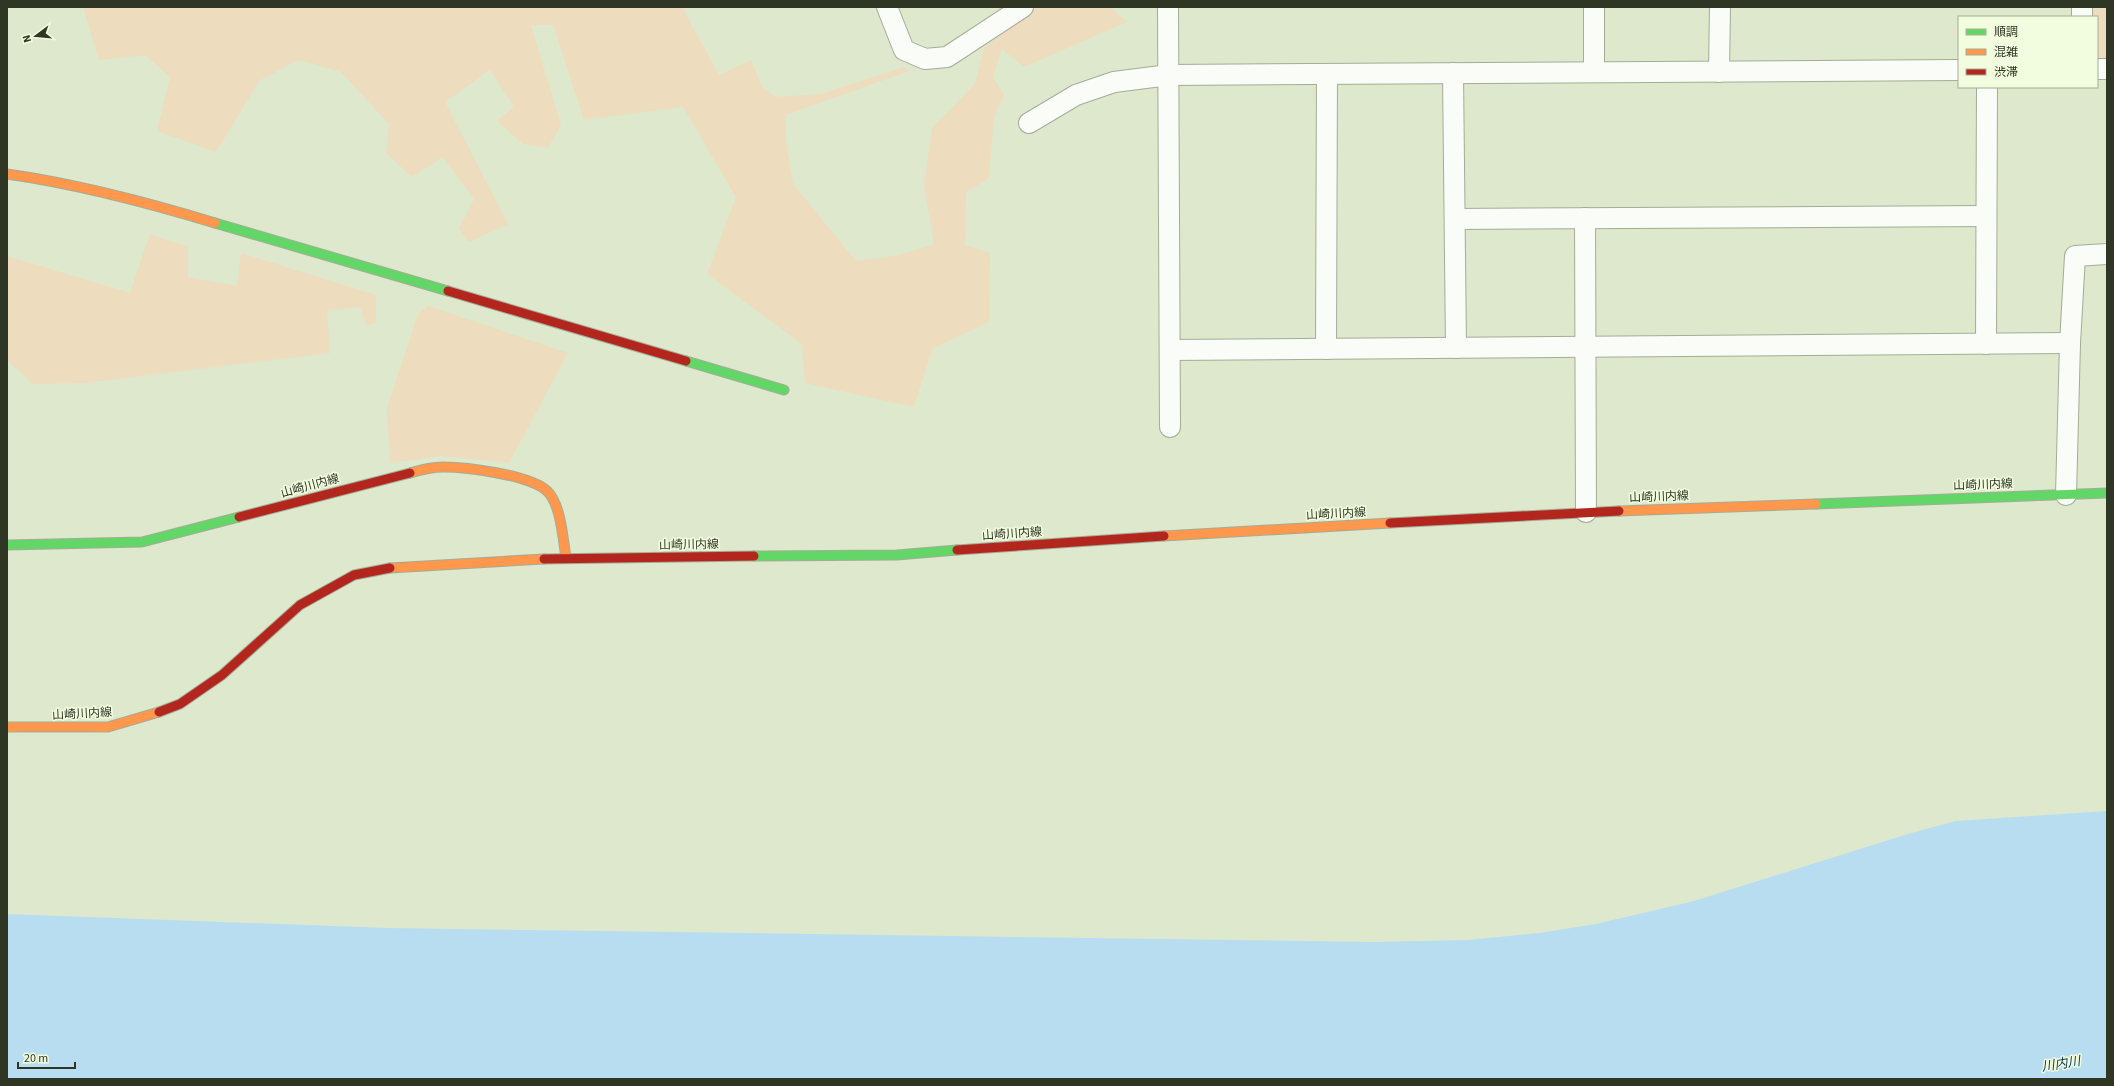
<svg xmlns="http://www.w3.org/2000/svg" width="2114" height="1086" font-family="'Source Sans 3','Noto Sans JP',sans-serif">
  <rect width="100%" height="100%" fill="#dee8cd"/>
  <g fill="#eddcbe">
    <polygon points="83,7 682,7 719,75 751,60 762,87 776,97 821,94 904,67 909,71 786,115 786,141 793,184 856,261 900,255 934,244 924,186 932,128 975,84 984,48 1007,30 997,7 1110,7 1127,22 1024,67 1002,49 993,77 1004,95 994,118 989,178 966,192 965,245 990,253 989,322 932,349 914,407 805,383 802,344 707,274 736,197 683,107 584,120 553,25 531,25 561,125 548,148 523,144 497,121 514,107 490,70 445,102 508,224 469,242 459,229 474,199 443,157 412,177 386,153 389,124 341,72 298,60 259,81 216,152 157,131 170,77 145,55 99,60"/>
    <polygon points="2092,7 2107,7 2107,61 2097,61 2097,17 2092,17"/>
    <polygon points="150,234 188,247 188,277 237,286 241,253 376,295 376,322 367,326 360,307 327,311 330,353 85,383 33,384 7,360 7,256 130,293"/>
    <polygon points="428,306 568,353 509,463 441,456 390,463 387,408 418,314"/>
  </g>
  <polygon fill="#b9ddf0" points="2107,811 2107,1079 7,1079 7,914 387,928 1374,942 1468,940 1539,933 1596,924 1694,901 1911,833 1956,821"/>
  <g fill="none" stroke-linecap="round" stroke-linejoin="round">
    <defs>
      <g id="street">
        <polyline points="887,7 904,50 925,59 947,57 1023,7"/>
        <polyline points="1168,7 1170,427"/>
        <polyline points="1594,7 1594,72"/>
        <polyline points="2082,7 2082,17"/>
        <polyline points="2097,69 2107,69"/>
        <polyline points="1719,72 1720,7"/>
        <polyline points="1453,73 1456,348"/>
        <polyline points="1029,123 1076,95 1114,82 1169,75 1959,70"/>
        <polyline points="1585,218 1586,512"/>
        <polyline points="1455,219 1986,216"/>
        <polyline points="1986,344 1987,87"/>
        <polyline points="1326,349 1327,74"/>
        <polyline points="1170,350 2070,343"/>
        <polyline points="2066,495 2070,343 2075,256 2107,254"/>
      </g>
      <g id="fast">
        <polyline points="215,223 448,291"/>
        <polyline points="686,361 784,390"/>
        <polyline points="1816,504 2107,493"/>
        <polyline points="7,545 142,542 239,517"/>
        <polyline points="754,556 897,555 957,550"/>
      </g>
      <g id="slow">
        <path d="M7,174c71,10 139,28 208,49"/>
        <path d="M410,473c10,-3 22,-6 33,-6 23,0 87,8 104,24 14,13 16,48 19,67"/>
        <polyline points="1619,511 1816,504"/>
        <polyline points="1164,536 1390,523"/>
        <polyline points="390,568 544,559"/>
        <polyline points="7,727 108,727 159,712"/>
      </g>
      <g id="jam">
        <polyline points="448,291 686,361"/>
        <polyline points="239,517 410,473"/>
        <polyline points="1390,523 1619,511"/>
        <polyline points="957,550 1164,536"/>
        <polyline points="544,559 754,556"/>
        <polyline points="159,712 180,704 222,675 300,605 354,575 390,568"/>
      </g>
    </defs>
    <use href="#street" stroke="#a4ac97" stroke-width="22"/>
    <use href="#fast" stroke="#a4ac97" stroke-width="11"/>
    <use href="#slow" stroke="#a4ac97" stroke-width="11"/>
    <use href="#jam" stroke="#a4ac97" stroke-width="11"/>
    <use href="#street" stroke="#fafcf8" stroke-width="20"/>
    <use href="#fast" stroke="#63d668" stroke-width="9"/>
    <use href="#slow" stroke="#ff974d" stroke-width="9"/>
    <use href="#jam" stroke="#b3261e" stroke-width="9"/>
  </g>
  <g text-anchor="middle" dominant-baseline="central" stroke-width="3" stroke-linejoin="round" paint-order="stroke">
    <g font-size="12" fill="#2f3623" stroke="#f2fde0">
      <text transform="translate(1983 485) rotate(-2)">山崎川内線</text>
      <text transform="translate(310 486) rotate(-15)">山崎川内線</text>
      <text transform="translate(1659 497) rotate(-2)">山崎川内線</text>
      <text transform="translate(1336 514) rotate(-3)">山崎川内線</text>
      <text transform="translate(1012 534) rotate(-4)">山崎川内線</text>
      <text transform="translate(689 545) rotate(-1)">山崎川内線</text>
      <text transform="translate(82 714) rotate(-3)">山崎川内線</text>
    </g>
    <g font-size="13" font-style="italic" fill="#093756" stroke="#f2fde0">
      <text transform="translate(2061 1064) rotate(-9)">川内川</text>
    </g>
  </g>
  <rect width="2114" height="1086" fill="none" stroke="#2f3623" stroke-width="16"/>
  <rect x="1958" y="16" width="140" height="72" fill="#f2fde0" stroke="#a4ad94"/>
  <rect x="1966" y="29" width="20" height="6" fill="#63d668" stroke="#a4ad94"/>
  <text x="1994" y="36" font-size="12" fill="#2f3623">順調</text>
  <rect x="1966" y="49" width="20" height="6" fill="#ff974d" stroke="#a4ad94"/>
  <text x="1994" y="56" font-size="12" fill="#2f3623">混雑</text>
  <rect x="1966" y="69" width="20" height="6" fill="#b3261e" stroke="#a4ad94"/>
  <text x="1994" y="76" font-size="12" fill="#2f3623">渋滞</text>
  <g transform="translate(36 36) rotate(254)" stroke="#f2fde0" stroke-width="3" paint-order="stroke">
  <path d="M0-3L7 15L0 10L-7 15Z" fill="#2f3623"/>
  <text y="-6" font-size="11" font-weight="bold" text-anchor="middle" fill="#2f3623">N</text>
  </g>
  <path d="M18 1062v6h57v-6" fill="none" stroke="#2f3623" stroke-width="2"/>
  <text x="24" y="1062" font-size="12" fill="#2f3623" stroke="#f2fde0" stroke-width="3" paint-order="stroke">20 m</text>
</svg>
